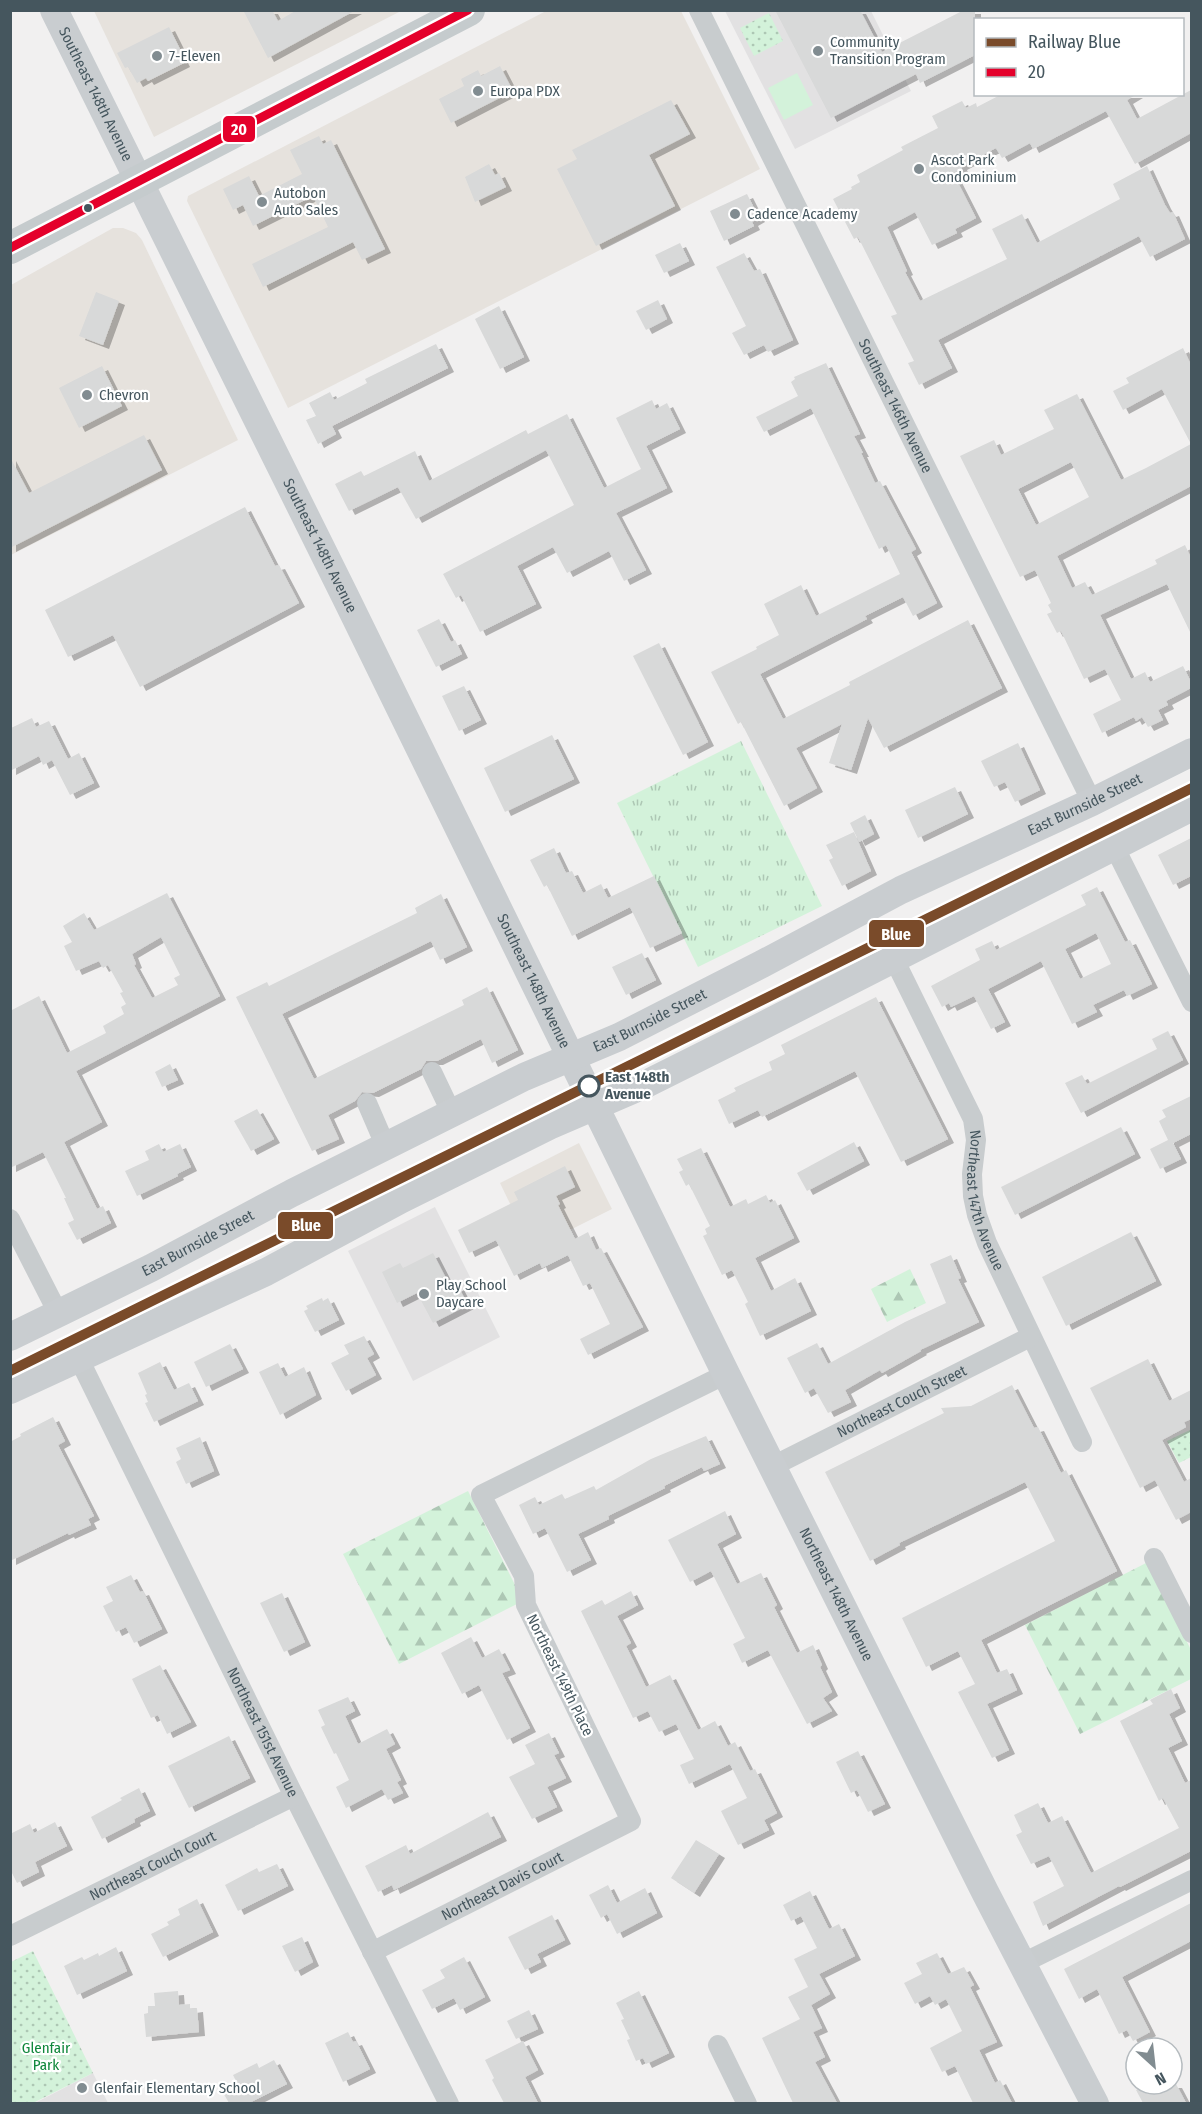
<svg xmlns="http://www.w3.org/2000/svg" width="1202" height="2114" font-family="'Fira Sans Condensed',sans-serif">
  <defs>
    <pattern id="grass-tufts" width="24" height="20" patternUnits="userSpaceOnUse" patternTransform="scale(1.5)"><rect width="24" height="20" fill="#d3f2da"/><path d="M3 7l-1-3M5 7V3M7 7l1-3M15 17l-1-3M17 17v-4M19 17l1-3" fill="none" stroke="#adc7b4"/></pattern>
    <pattern id="forest-firs" width="22" height="20" patternUnits="userSpaceOnUse" patternTransform="scale(1.5)"><rect width="22" height="20" fill="#d3f2da"/><path d="M5 1l3.5 6h-7zM16 11l3.5 6h-7z" fill="#adc7b4"/></pattern>
    <pattern id="park-dots" width="8" height="8" patternUnits="userSpaceOnUse" patternTransform="scale(1.5)"><rect width="8" height="8" fill="#d3f2da"/><path d="M2 2h.1M6 6h.1" fill="none" stroke="#adc7b4" stroke-width="1.8" stroke-linecap="round"/></pattern>
    <filter id="shadow"><feDropShadow dx="6" dy="4" stdDeviation="0" flood-color="#0004"/></filter>
  </defs>
  <rect width="100%" height="100%" fill="#f1f0f0"/>
  <g fill="#e6e2dd">
    <polygon points="94,11 401,11 154,137"/>
    <polygon points="546,11 681,11 760,169 288,408 187,201 188,196"/>
    <polygon points="113,228 123,228 136,233 142,240 238,440 11,555 11,285"/>
    <polygon points="579,1143 612,1209 532,1249 500,1183"/>
  </g>
  <g fill="#e2e1e2">
    <polygon points="725,11 871,11 911,91 795,149"/>
    <polygon points="435,1207 500,1337 413,1381 348,1251"/>
    <polygon points="93,2073 108,2103 33,2104"/>
  </g>
  <polygon fill="url(#grass-tufts)" points="741,741 822,906 698,967 617,803"/>
  <g fill="url(#forest-firs)">
    <polygon points="910,1269 926,1303 887,1322 871,1289"/>
    <polygon points="468,1491 523,1601 399,1664 343,1554"/>
    <polygon points="1148,1562 1191,1650 1191,1679 1080,1734 1025,1625"/>
  </g>
  <g fill="url(#park-dots)">
    <polygon points="769,13 783,41 754,56 740,28"/>
    <polygon points="1190,1430 1191,1457 1179,1463 1167,1441"/>
    <polygon points="33,1951 93,2073 33,2103 11,2103 11,1962"/>
  </g>
  <polygon fill="#d3f2da" points="797,73 813,105 784,120 768,88"/>
  <g fill="#d8d9d9" fill-rule="evenodd" filter="url(#shadow)">
    <polygon points="243,10 272,10 278,21 297,10 356,10 268,58"/>
    <polygon points="775,10 860,10 882,52 964,10 975,10 975,55 920,83 916,74 831,118"/>
    <polygon points="169,27 184,57 182,59 184,63 148,81 146,78 137,83 128,67 125,68 117,53"/>
    <polygon points="500,66 513,91 451,123 439,99 464,86 461,79 478,70 481,76"/>
    <polygon points="1191,90 1191,133 1135,164 1106,111 1033,149 1030,143 1002,158 996,148 961,166 962,169 953,173 976,218 955,229 957,233 932,245 915,212 887,227 907,271 905,272 920,301 1007,259 992,229 1022,214 1037,243 1120,199 1113,184 1147,166 1165,205 1170,213 1173,212 1185,239 1150,257 1139,236 938,340 952,368 919,385 908,363 914,361 891,316 897,314 858,237 854,239 833,199 852,189 851,187 860,182 857,175 903,150 901,147 938,128 932,116 962,101 966,108 976,103 977,107 1002,94 1137,94 1127,100 1137,119"/>
    <polygon points="671,100 690,134 649,155 675,206 596,246 557,169 577,159 572,150"/>
    <polygon points="319,136 323,144 331,140 385,249 362,260 353,242 263,287 252,264 328,227 313,196 253,226 243,205 233,210 223,189 249,176 259,196 302,174 290,150"/>
    <polygon points="489,164 495,175 499,173 506,187 475,202 465,177"/>
    <polygon points="747,194 759,218 752,222 754,226 724,241 710,211"/>
    <polygon points="680,243 689,261 664,273 655,255"/>
    <polygon points="744,253 754,271 760,269 793,340 768,352 764,345 744,355 732,333 746,326 716,267"/>
    <polygon points="96,292 119,301 103,345 79,336"/>
    <polygon points="658,300 667,319 646,330 636,311"/>
    <polygon points="499,306 524,357 500,369 475,319"/>
    <polygon points="436,344 448,368 332,426 336,434 318,444 306,420 316,416 309,403 330,392 334,400 367,383 365,379"/>
    <path d="M1183,348l8,17v121l-134,70 15,32 13,-6 7,13 65,-31 -2,-4 30,-15 6,13v76l-24,-50 -67,31 31,64 14,-7 5,10 33,-16 8,16v6l-25,13 2,4 -10,5 5,10 -15,7 -6,-10 -6,4 -2,-4 -32,16 -9,-19 28,-14 -16,-31 -21,10 -23,-48 -4,2 -10,-19 5,-2 -4,-7 3,-2 -16,-33 -15,7 -60,-121 34,-16 7,15 53,-26 -10,-19 33,-16 44,86 25,-12 45,-24 -29,-55 -39,21 -10,-19 16,-8 -3,-5zM1071,462l18,35 -53,28 -18,-36z"/>
    <polygon points="826,363 860,434 854,436 863,453 861,453 875,483 880,481 916,549 911,552 937,603 913,616 903,597 865,616 867,619 760,674 783,719 850,685 849,682 968,620 1002,688 884,748 868,718 851,770 829,763 842,724 796,748 817,788 784,806 741,722 738,724 711,672 757,649 756,647 779,635 764,604 801,585 816,616 900,574 886,545 879,549 811,408 764,432 756,417 798,396 791,382 795,379 794,377"/>
    <polygon points="102,366 122,406 79,428 59,388"/>
    <polygon points="652,400 656,409 667,403 680,429 646,446 667,488 616,513 646,570 624,581 609,551 567,573 553,547 517,566 536,604 480,632 461,595 456,598 443,574 574,505 546,450 416,519 398,487 349,511 335,484 361,471 364,476 415,451 429,481 526,430 528,434 567,414 604,488 641,469 616,418"/>
    <polygon points="144,435 162,470 10,548 10,457 29,493"/>
    <polygon points="245,507 275,566 279,565 299,603 140,687 113,635 68,657 45,610"/>
    <polygon points="439,619 451,642 455,640 462,654 436,667 417,630"/>
    <polygon points="659,643 708,742 683,755 633,656"/>
    <polygon points="464,686 481,720 459,731 442,696"/>
    <polygon points="32,718 36,727 49,721 68,759 79,753 94,783 70,795 52,760 43,765 39,756 10,771 11,728"/>
    <polygon points="552,735 574,779 505,812 484,768"/>
    <polygon points="1018,743 1040,790 1015,802 1005,782 994,787 981,761"/>
    <polygon points="955,787 968,814 918,838 905,810"/>
    <polygon points="865,815 874,834 859,842 850,823"/>
    <polygon points="854,832 871,871 842,886 829,860 833,858 826,845"/>
    <polygon points="1191,838 1191,876 1173,885 1158,855"/>
    <polygon points="554,848 566,873 572,871 583,893 601,884 608,898 654,876 682,933 650,948 630,907 572,936 547,885 544,887 530,860"/>
    <path d="M1097,887l28,55 5,-2 22,44 -25,12 -3,-6 -31,15 4,7 -25,12 -31,-63 -53,28 17,33 -14,7 -17,-33 -23,11 -2,-4 -7,4 -11,-21 49,-26 -5,-11 17,-8 4,9 90,-45 -5,-10zM1096,933l15,31 -31,15 -15,-30z"/>
    <path d="M167,893l53,103 -144,75 26,51 -38,20 33,67 6,-3 8,17 -34,17 -9,-17 6,-3 -10,-22h2l-23,-46 -33,16v-157l29,-15 28,57 39,-20 -3,-7 21,-12 -3,-7 5,-3 -6,-11 3,-1 -15,-27 -5,3 -4,-7 -23,10 -12,-25 8,-4 -9,-16 21,-13 10,17zM161,937l19,38 -6,3 4,7 -26,13 -18,-33 2,-1 -4,-10z"/>
    <polygon points="441,894 467,947 440,960 431,941 282,1014 314,1079 464,1005 462,1000 487,987 518,1050 492,1063 481,1039 437,1061 426,1061 421,1069 373,1093 362,1092 355,1101 328,1115 339,1139 312,1151 236,997 267,982 269,986 417,913 415,908"/>
    <polygon points="642,953 656,980 626,995 612,967"/>
    <polygon points="876,997 948,1139 901,1162 855,1071 762,1117 758,1110 729,1124 718,1100 736,1091 734,1088 772,1070 769,1062 785,1054 781,1045"/>
    <polygon points="1168,1031 1183,1060 1081,1113 1065,1083 1082,1075 1087,1084 1157,1049 1152,1039"/>
    <polygon points="170,1064 178,1080 162,1087 155,1072"/>
    <polygon points="1191,1096 1191,1134 1173,1143 1181,1159 1160,1169 1150,1149 1168,1140 1159,1121 1166,1117 1162,1110"/>
    <polygon points="257,1109 274,1139 251,1151 234,1121"/>
    <polygon points="1121,1127 1135,1154 1015,1215 1001,1187"/>
    <polygon points="854,1142 864,1161 807,1191 797,1173"/>
    <polygon points="159,1144 163,1152 180,1144 191,1167 177,1174 178,1176 137,1196 125,1171 149,1160 145,1151"/>
    <polygon points="701,1148 730,1207 746,1199 748,1204 766,1195 770,1203 775,1200 794,1238 755,1258 771,1291 795,1278 811,1311 760,1336 745,1304 748,1302 732,1270 722,1275 703,1236 707,1234 705,1229 710,1226 689,1184 686,1186 679,1172 683,1170 677,1159"/>
    <polygon points="565,1166 575,1187 556,1196 560,1204 558,1205 575,1239 588,1232 596,1250 601,1248 643,1327 588,1355 580,1339 610,1324 590,1283 583,1286 568,1255 542,1268 540,1263 514,1276 496,1240 469,1253 458,1230 518,1200 514,1192"/>
    <polygon points="1131,1232 1156,1281 1066,1326 1042,1277"/>
    <polygon points="433,1253 452,1290 458,1286 468,1305 433,1323 417,1293 397,1303 382,1272 400,1263 403,1268"/>
    <polygon points="951,1255 961,1278 958,1279 979,1322 920,1350 921,1351 882,1373 880,1370 845,1390 851,1402 828,1413 814,1388 805,1393 787,1358 817,1343 828,1364 905,1322 946,1303 930,1264"/>
    <polygon points="322,1298 323,1301 328,1298 339,1320 315,1332 304,1311 308,1309 306,1306"/>
    <polygon points="364,1336 374,1354 367,1358 376,1375 346,1391 331,1363 349,1354 344,1345"/>
    <polygon points="230,1344 243,1369 206,1387 194,1362"/>
    <polygon points="1148,1359 1169,1401 1191,1390 1191,1419 1184,1422 1186,1427 1162,1440 1184,1482 1191,1478 1191,1512 1176,1520 1155,1480 1140,1488 1090,1388"/>
    <polygon points="160,1362 174,1390 189,1383 198,1401 154,1422 145,1403 148,1402 145,1395 147,1394 138,1373"/>
    <polygon points="278,1363 285,1377 304,1367 316,1395 280,1415 259,1372"/>
    <polygon points="1012,1385 1034,1428 1038,1427 1061,1473 1066,1470 1117,1571 981,1640 997,1673 1007,1669 1017,1690 987,1704 1009,1750 992,1758 958,1692 975,1684 958,1651 926,1667 902,1618 1055,1541 1025,1482 899,1543 900,1545 870,1561 825,1472 944,1413 941,1408 971,1406"/>
    <polygon points="53,1417 65,1441 58,1445 94,1516 88,1519 91,1525 69,1535 68,1533 10,1561 10,1442 21,1436 20,1434"/>
    <polygon points="706,1436 720,1464 704,1471 702,1467 664,1486 665,1488 608,1516 609,1519 578,1534 591,1560 567,1572 545,1528 533,1534 519,1505 535,1497 539,1505 562,1494 565,1499 594,1486 596,1490 651,1459"/>
    <polygon points="200,1437 214,1471 186,1484 176,1462 181,1459 176,1448"/>
    <polygon points="725,1511 736,1534 717,1544 737,1584 761,1573 777,1605 774,1607 797,1653 813,1645 822,1665 820,1667 832,1692 823,1698 832,1711 807,1724 768,1650 742,1663 733,1644 745,1638 711,1571 690,1582 668,1540"/>
    <polygon points="131,1575 140,1592 143,1591 162,1629 134,1643 126,1627 116,1632 103,1606 113,1601 106,1587"/>
    <polygon points="631,1591 638,1605 617,1616 631,1643 626,1646 646,1687 670,1675 698,1730 715,1721 728,1746 735,1742 750,1771 755,1769 777,1813 764,1820 769,1830 738,1845 721,1811 747,1798 730,1764 689,1784 680,1765 694,1759 676,1724 659,1732 648,1711 633,1718 581,1611 602,1600 605,1605"/>
    <polygon points="282,1593 305,1642 284,1652 260,1603"/>
    <polygon points="471,1637 482,1658 499,1649 510,1670 502,1673 530,1728 507,1740 479,1685 462,1694 441,1653"/>
    <polygon points="160,1665 191,1722 167,1734 158,1715 151,1718 132,1679"/>
    <polygon points="1171,1689 1180,1708 1169,1714 1182,1741 1168,1748 1185,1783 1191,1780 1191,1852 1191,1851 1120,1887 1119,1886 1043,1926 1033,1902 1064,1886 1049,1856 1031,1864 1016,1835 1022,1832 1014,1815 1038,1803 1048,1823 1062,1816 1091,1873 1179,1828 1163,1798 1159,1801 1120,1721 1153,1704 1150,1700"/>
    <polygon points="348,1697 355,1711 345,1716 358,1744 387,1729 395,1744 386,1749 401,1780 397,1782 403,1793 388,1800 382,1789 346,1808 336,1787 349,1780 336,1753 334,1754 321,1727 325,1725 318,1710"/>
    <polygon points="549,1733 559,1753 554,1755 566,1778 547,1787 557,1807 532,1819 509,1777 535,1764 525,1745"/>
    <polygon points="229,1736 250,1778 189,1808 168,1766"/>
    <polygon points="858,1751 885,1804 868,1812 857,1790 851,1793 836,1762"/>
    <polygon points="139,1788 150,1811 134,1819 135,1822 102,1839 91,1817 122,1800 120,1798"/>
    <polygon points="488,1812 501,1837 394,1890 392,1885 378,1892 365,1866 406,1845 410,1854"/>
    <polygon points="55,1822 67,1846 35,1862 39,1872 17,1883 10,1869 10,1834 30,1824 34,1833"/>
    <polygon points="696,1840 719,1854 694,1893 671,1878"/>
    <polygon points="277,1864 288,1886 238,1911 225,1885 257,1868 259,1872"/>
    <polygon points="608,1885 617,1903 645,1888 657,1913 617,1934 607,1914 601,1918 589,1895"/>
    <polygon points="810,1891 829,1929 839,1924 855,1956 819,1974 830,1994 811,2005 822,2028 813,2032 825,2057 815,2062 837,2103 793,2103 762,2038 800,2019 788,1997 808,1987 794,1959 817,1948 801,1916 791,1921 783,1905"/>
    <polygon points="197,1899 213,1932 163,1957 151,1934 169,1925 167,1922 180,1915 178,1909"/>
    <polygon points="1191,1903 1191,1941 1122,1977 1150,2032 1133,2041 1127,2030 1119,2034 1097,1989 1079,1999 1064,1969"/>
    <polygon points="552,1915 565,1940 537,1954 541,1962 525,1970 508,1937"/>
    <polygon points="302,1937 313,1962 295,1972 282,1946"/>
    <polygon points="116,1947 127,1971 77,1995 64,1966 82,1957 84,1960 98,1953 99,1956"/>
    <polygon points="937,1953 948,1974 964,1967 974,1985 970,1987 997,2042 979,2050 995,2083 1000,2080 1012,2103 973,2103 955,2066 942,2072 930,2048 962,2031 946,1999 935,2005 930,1996 915,2004 904,1983 922,1974 916,1963"/>
    <polygon points="464,1957 485,1997 460,2010 454,1998 432,2009 422,1990 445,1978 440,1970"/>
    <polygon points="178,1991 179,2005 190,2004 190,2009 197,2008 199,2032 146,2037 144,2014 148,2013 148,2006 155,2006 154,1993"/>
    <polygon points="639,1991 669,2053 646,2064 643,2058 636,2061 627,2040 630,2039 621,2020 624,2019 616,2003"/>
    <polygon points="529,2010 538,2029 516,2039 507,2021"/>
    <polygon points="348,2032 353,2042 356,2041 370,2069 343,2082 325,2043"/>
    <polygon points="523,2041 538,2070 525,2077 538,2103 504,2103 492,2080 494,2078 485,2060"/>
    <polygon points="274,2060 287,2084 249,2103 229,2103 221,2089 236,2081 233,2075 257,2063 259,2068"/>
    <polygon points="1147,2084 1176,2084 1186,2103 1143,2103 1136,2090"/>
  </g>
  <g fill="none" stroke-linecap="round" stroke-linejoin="round">
    <g stroke="#c8ccce" stroke-width="20">
      <path id="s1" d="M699,10l393,792"/>
      <polyline points="1114,846 1192,1002"/>
      <path id="s2" d="M894,959l79,160 3,21 -4,34 1,22 4,19 10,28 95,199"/>
      <polyline points="432,1072 452,1114"/>
      <polyline points="367,1103 386,1147"/>
      <polyline points="10,1219 58,1313"/>
      <path id="s3" d="M79,1359l215,437 155,308"/>
      <path id="s4" d="M773,1466l257,-129"/>
      <polyline points="1154,1558 1192,1633"/>
      <path id="s5" d="M10,1936l284,-140"/>
      <path id="s6" d="M372,1952l259,-131 -105,-216 -2,-29 -43,-81 245,-121"/>
      <polyline points="1023,1963 1192,1880"/>
      <polyline points="718,2045 747,2104"/>
    </g>
    <g stroke="#c9cdd0" stroke-width="28">
      <path id="s7" d="M54,10l291,586 381,778 259,518 110,212"/>
      <path id="s8" d="M10,1337l141,-69 141,-75 232,-116 95,-40 143,-73 139,-74 191,-88 100,-50"/>
      <polyline points="10,1390 266,1272 402,1199 549,1126 642,1086 766,1024 1192,807"/>
    </g>
    <polyline stroke="#c5cbcd" stroke-width="32" points="10,248 469,10"/>
    <defs>
      <polyline id="bus-1" points="10,248 468,10"/>
    </defs>
    <use href="#bus-1" stroke="#fff" stroke-width="14"/>
    <use href="#bus-1" stroke="#e4002b" stroke-width="9"/>
    <defs>
      <polyline id="rail-1" points="10,1371 1192,788"/>
    </defs>
    <use href="#rail-1" stroke="#fff" stroke-width="15"/>
    <use href="#rail-1" stroke="#7a4b2a" stroke-width="10"/>
  </g>
  <g fill="#818c91" stroke="#fff" stroke-width="2">
    <circle cx="818" cy="51" r="6"/>
    <circle cx="157" cy="56" r="6"/>
    <circle cx="478" cy="91" r="6"/>
    <circle cx="919" cy="169" r="6"/>
    <circle cx="262" cy="202" r="6"/>
    <circle cx="735" cy="214" r="6"/>
    <circle cx="87" cy="395" r="6"/>
    <circle cx="424" cy="1294" r="6"/>
    <circle cx="82" cy="2088" r="6"/>
  </g>
  <circle fill="#45565e" stroke="#fff" stroke-width="2" cx="88" cy="208" r="5"/>
  <circle fill="#fff" stroke="#45565e" stroke-width="3" cx="589" cy="1086" r="10"/>
  <g text-anchor="middle" dominant-baseline="central" stroke-width="4.5" stroke-linejoin="round" paint-order="stroke">
    <g font-size="15" fill="#45565e" stroke="#fff" text-anchor="start">
      <text x="830" y="42">Community<tspan x="830" dy="17">Transition Program</tspan></text>
      <text x="169" y="56">7-Eleven</text>
      <text x="490" y="91">Europa PDX</text>
      <text x="931" y="160">Ascot Park<tspan x="931" dy="17">Condominium</tspan></text>
      <text x="274" y="193">Autobon<tspan x="274" dy="17">Auto Sales</tspan></text>
      <text x="747" y="214">Cadence Academy</text>
      <text x="99" y="395">Chevron</text>
      <text x="436" y="1285">Play School<tspan x="436" dy="17">Daycare</tspan></text>
      <text x="94" y="2088">Glenfair Elementary School</text>
    </g>
    <g font-size="15" fill="#45565e" stroke="#fff">
      <text stroke="none"><textPath href="#s7" startOffset="94">Southeast 148th Avenue</textPath></text>
      <text stroke="none"><textPath href="#s1" startOffset="442">Southeast 146th Avenue</textPath></text>
      <text stroke="none"><textPath href="#s7" startOffset="598">Southeast 148th Avenue</textPath></text>
      <text stroke="none"><textPath href="#s8" startOffset="1200">East Burnside Street</textPath></text>
      <text stroke="none"><textPath href="#s7" startOffset="1083">Southeast 148th Avenue</textPath></text>
      <text stroke="none"><textPath href="#s8" startOffset="714">East Burnside Street</textPath></text>
      <text stroke="none"><textPath href="#s2" startOffset="262">Northeast 147th Avenue</textPath></text>
      <text stroke="none"><textPath href="#s8" startOffset="210">East Burnside Street</textPath></text>
      <text stroke="none"><textPath href="#s4" startOffset="144">Northeast Couch Street</textPath></text>
      <text stroke="none"><textPath href="#s7" startOffset="1767">Northeast 148th Avenue</textPath></text>
      <text transform="translate(560 1675) rotate(64)">Northeast 149th Place</text>
      <text stroke="none"><textPath href="#s3" startOffset="416">Northeast 151st Avenue</textPath></text>
      <text stroke="none"><textPath href="#s5" startOffset="159">Northeast Couch Court</textPath></text>
      <text stroke="none"><textPath href="#s6" startOffset="146">Northeast Davis Court</textPath></text>
    </g>
    <g font-size="15" font-weight="bold" fill="#45565e" stroke="#fff" text-anchor="start">
      <text x="605" y="1077">East 148th<tspan x="605" dy="17">Avenue</tspan></text>
    </g>
    <g font-size="15" fill="#0f873b" stroke="#fff">
      <text x="46" y="2048">Glenfair<tspan x="46" dy="17">Park</tspan></text>
    </g>
  </g>
  <g stroke="#fff" stroke-width="2">
    <rect x="222" y="115" width="34" height="28" rx="6" fill="#e4002b"/>
    <rect x="868" y="919" width="57" height="29" rx="6" fill="#7a4b2a"/>
    <rect x="277" y="1211" width="57" height="29" rx="6" fill="#7a4b2a"/>
  </g>
  <g font-size="16" text-anchor="middle" font-weight="bold" fill="#fff">
    <text x="239" y="135">20</text>
    <text x="896" y="940">Blue</text>
    <text x="306" y="1231">Blue</text>
  </g>
  <rect width="1202" height="2114" fill="none" stroke="#45565e" stroke-width="24"/>
  <rect x="974" y="18" width="210" height="78" fill="#ffffff" stroke="#b5bbbf" stroke-width="1.5"/>
  <rect x="986" y="38" width="30" height="9" fill="#7a4b2a" stroke="#b5bbbf" stroke-width="1.5"/>
  <text x="1028" y="48" font-size="18" fill="#45565e">Railway Blue</text>
  <rect x="986" y="68" width="30" height="9" fill="#e4002b" stroke="#b5bbbf" stroke-width="1.5"/>
  <text x="1028" y="78" font-size="18" fill="#45565e">20</text>
  <g transform="translate(1154 2066) rotate(153)"><circle r="28" fill="#ffffff" stroke="#b5bbbf" stroke-width="1.5"/>
  <path d="M0-4.5L10 22L0 15L-10 22Z" fill="#818c91"/>
  <text y="-9" font-size="16" font-weight="bold" text-anchor="middle" fill="#45565e">N</text>
  </g>
</svg>
